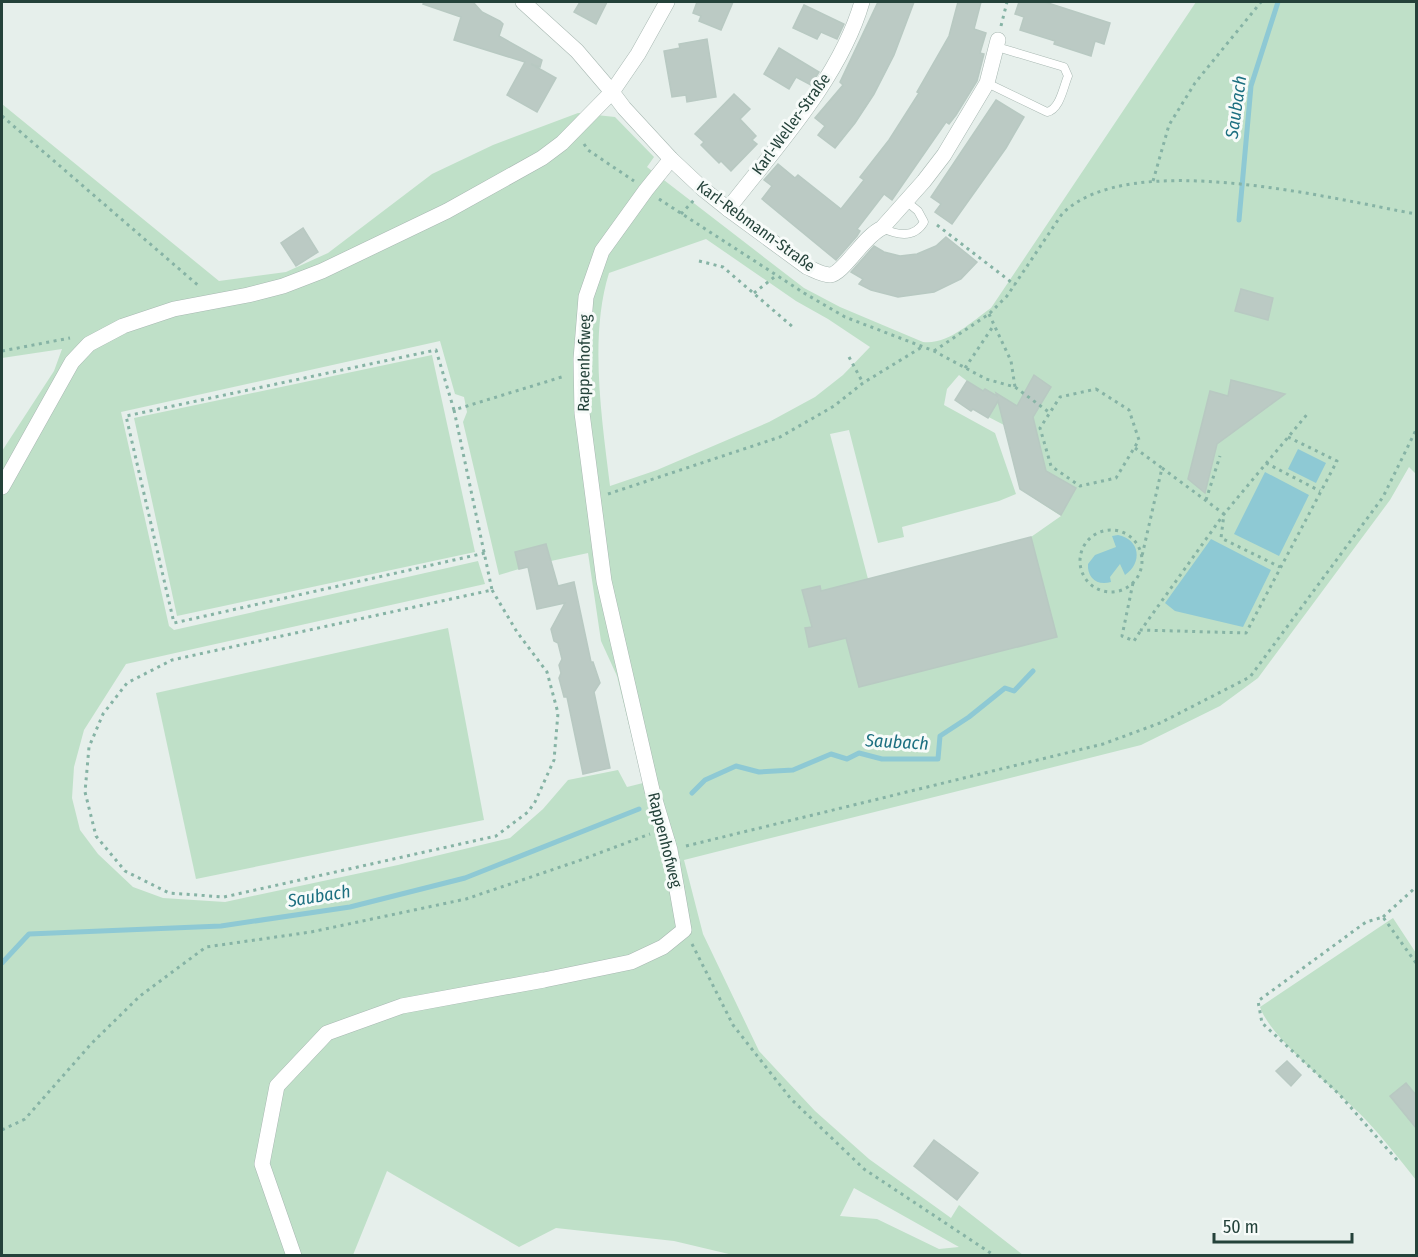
<svg xmlns="http://www.w3.org/2000/svg" width="1418" height="1257" font-family="'Fira Sans Condensed',sans-serif">
  <rect width="100%" height="100%" fill="#e6efeb"/>
  <g fill="#bfe0c8" fill-rule="evenodd">
    <path d="M1196,2h220v472l-7,-7 -19,33 -132,178 -38,28 -79,39 -457,115 19,74 56,117 56,60 54,48 82,59 8,-13 64,50h-290l-59,-14 -118,-13 -37,19 -132,-76 -34,84h-351v-804l52,-80 8,-22 -60,9v-254l217,177 67,-9 42,-19 104,-79 61,-29 85,-32 37,4 39,40 -7,10 157,121 36,19 83,35c25,3 48,-20 68,-34zM706,239l90,62 32,18 42,28 -27,28 -28,22 -46,25 -112,48 -47,16c-8,-66 -21,-149 -1,-213zM440,341l15,53 9,3 3,15 -4,10 36,153 20,-6 -4,-17 31,-7 5,16 37,-8 13,88 16,35 26,107 -16,4 -9,-17 -50,10 -25,29 -33,29 -112,27 -173,37 -62,-4 -30,-11 -35,-33 -18,-24 -8,-32 2,-31 10,-37 42,-66 359,-80 -7,-23 -304,69 -5,-4 -48,-214zM959,375l8,6 -12,19 16,11 2,-2 31,16 16,64 41,27 -30,21 -163,42 -38,-145 19,-4 29,113 26,-6 -2,-10 97,-26 17,-7 -21,-61 -51,-28 3,-16zM854,1188l105,59 -20,2 -62,-30 -37,-3z"/>
    <polygon points="432,355 475,552 177,616 134,418"/>
    <polygon points="448,628 484,820 196,879 156,693"/>
    <path d="M1393,918l23,35v227c-16,-20 -32,-41 -50,-60 -27,-29 -94,-79 -106,-113z"/>
  </g>
  <g fill="#8ec9d4">
    <polygon points="1298,449 1326,463 1316,483 1288,469"/>
    <polygon points="1265,472 1309,495 1279,556 1234,534"/>
    <path d="M1118,535c22,4 25,28 7,40l-5,-11 -10,13 1,5c-14,4 -24,-4 -23,-18l7,-9 21,-8 -4,-11z"/>
    <polygon points="1211,539 1271,570 1243,627 1175,611 1165,603"/>
  </g>
  <g fill="none" stroke-linecap="round" stroke-linejoin="round">
    <g stroke="#8ec9d4" stroke-width="5">
      <polyline points="1239,220 1251,86 1278,2"/>
      <polyline points="692,793 705,780 736,766 759,772 793,770 831,754 847,759 859,753 882,759 938,759 940,736 969,717 1005,688 1014,691 1033,671"/>
      <polyline points="2,963 29,934 221,926 350,907 465,878 639,809"/>
    </g>
  </g>
  <g fill="#bbcac4" stroke="#b8c9c2" stroke-width="1.5">
    <polygon points="424,2 473,2 482,12 500,21 503,24 499,36 542,60 540,67 531,64 556,78 537,112 507,95 525,62 454,40 461,17 423,4"/>
    <polygon points="580,2 607,2 596,24 574,12"/>
    <polygon points="697,2 733,2 721,30 699,21 701,16 693,13"/>
    <polygon points="878,2 914,2 894,55 874,94 855,123 835,148 818,135 825,126 815,118 843,85 840,82"/>
    <polygon points="958,2 981,2 974,29 986,33 980,53 984,54 977,81 956,115 949,124 946,122 892,200 884,194 857,229 860,231 857,236 836,260 762,199 772,186 764,180 778,164 795,178 798,175 841,209 864,180 860,177 889,140 919,93 917,92 949,36"/>
    <polygon points="1019,2 1045,2 1110,23 1104,44 1095,41 1091,56 1054,44 1055,41 1020,30 1024,17 1015,14"/>
    <polygon points="804,5 844,24 837,39 821,32 817,39 793,28"/>
    <polygon points="707,39 716,97 687,102 686,95 672,97 664,51 680,48 679,44"/>
    <polygon points="779,48 819,72 811,85 796,77 789,89 764,74"/>
    <polygon points="734,94 750,109 740,119 756,136 752,140 757,144 731,171 721,161 719,163 701,145 704,142 695,134"/>
    <polygon points="996,100 1024,117 1006,148 952,224 935,212 941,204 931,197"/>
    <polygon points="303,228 318,252 296,266 281,243"/>
    <polygon points="946,237 977,262 961,279 934,292 898,297 871,290 859,284 863,279 851,272 874,246 884,252 900,256 917,254 936,246"/>
    <polygon points="1241,289 1273,298 1268,320 1235,311"/>
    <polygon points="1034,375 1051,387 1033,417 1046,471 1076,488 1061,515 1020,489 998,401 988,418 973,409 971,411 955,400 967,381 983,391 985,389 997,396 996,393 1017,406"/>
    <polygon points="1231,380 1285,394 1217,444 1205,493 1188,479 1210,391 1228,396"/>
    <polygon points="1031,537 1057,637 859,687 846,638 809,647 805,628 812,627 802,590 820,586 821,591"/>
    <polygon points="546,544 558,586 574,582 591,662 593,662 600,683 594,692 610,768 583,774 567,697 564,697 559,678 561,673 559,665 562,659 558,643 554,641 551,629 565,603 537,609 528,567 519,569 515,552"/>
    <polygon points="1287,1061 1301,1075 1291,1086 1276,1071"/>
    <polygon points="1406,1083 1416,1095 1416,1128 1390,1096"/>
    <polygon points="934,1140 978,1173 957,1200 914,1166"/>
  </g>
  <g fill="none" stroke-linecap="round" stroke-linejoin="round">
    <defs>
      <g id="service">
        <path d="M987,83l60,29c13,-3 16,-24 21,-36l-4,-9 -67,-20"/>
        <path d="M882,228c15,7 32,11 42,-6l-6,-11 -12,-10"/>
      </g>
      <g id="minor">
        <path d="M523,2l54,49 35,41 12,16 47,51 32,30 25,20 79,58c7,3 15,8 23,8 13,-1 34,-39 52,-47l42,-47 20,-26 43,-72 11,-43"/>
        <path d="M728,209c48,-62 112,-131 134,-207"/>
        <polyline points="2,487 72,362 89,344 123,326 174,309 248,295 283,286 322,271 447,211 542,158 562,143 612,92 638,54 667,2"/>
        <polyline points="294,1256 262,1164 277,1086 327,1033 402,1006 544,980 631,962 663,947 684,930 670,850 652,790 604,581 582,413 581,359 586,297 602,251 646,190 671,159"/>
      </g>
    </defs>
    <use href="#service" stroke="#a8b8b2" stroke-width="9"/>
    <use href="#minor" stroke="#a8b8b2" stroke-width="16"/>
    <g stroke="#86b3a5" stroke-width="3" stroke-dasharray="3 4.5" stroke-linecap="butt">
      <polyline points="1001,26 1007,2"/>
      <polyline points="2,116 200,287"/>
      <polyline points="584,144 588,150 634,181"/>
      <polyline points="1153,181 1169,125 1195,83 1261,2"/>
      <polyline points="659,199 804,293 845,317 934,351 986,379 1015,387 1050,413"/>
      <polyline points="681,214 694,200"/>
      <polyline points="937,225 1015,285"/>
      <polyline points="699,261 723,267 794,328"/>
      <polyline points="754,293 777,275"/>
      <polyline points="989,314 1011,361 1015,387"/>
      <polyline points="2,351 70,338"/>
      <path d="M934,351l55,-37 18,-18 55,-82c66,-67 271,-15 354,0"/>
      <polyline points="849,357 863,383"/>
      <polyline points="965,368 994,325"/>
      <polygon points="1096,389 1129,410 1139,440 1116,478 1080,486 1051,466 1040,428 1060,397"/>
      <polyline points="454,410 436,350 126,416 174,623 485,553"/>
      <polyline points="1288,437 1337,461 1246,633 1141,630 1224,514 1309,412"/>
      <polyline points="1135,448 1162,468 1142,556"/>
      <polyline points="1266,463 1320,491"/>
      <polyline points="1162,468 1224,514 1221,538 1280,567"/>
      <polyline points="608,494 780,437 834,406 863,383 922,347"/>
      <polyline points="1206,500 1220,456"/>
      <circle cx="1111" cy="561" r="31"/>
      <polyline points="1133,583 1122,636 1134,641 1141,630"/>
      <polyline points="492,590 517,632 547,672 558,713 554,760 535,802 528,812 496,836 224,897 169,893 125,871 96,836 85,792 89,747 103,714 127,683 172,660 492,590 454,410 565,376"/>
      <polyline points="686,846 1103,744 1160,723 1250,677 1383,497 1416,430"/>
      <polyline points="1383,917 1416,887"/>
      <polyline points="692,944 733,1025 791,1099 864,1169 995,1256"/>
      <polyline points="2,1130 25,1119 91,1044 140,996 206,947 311,932 466,899 578,861 650,834"/>
      <polyline points="1397,1160 1339,1094 1262,1023 1258,1001 1366,922 1383,917 1416,963"/>
    </g>
    <use href="#service" stroke="#fff" stroke-width="8"/>
    <use href="#minor" stroke="#fff" stroke-width="15"/>
  </g>
  <g text-anchor="middle" dominant-baseline="central" stroke-width="6" stroke-linejoin="round" paint-order="stroke">
    <g font-size="16" fill="#24423a" stroke="#f7fbf9">
      <text transform="translate(791 124) rotate(-54)">Karl-Weller-Straße</text>
      <text transform="translate(756 226) rotate(36)">Karl-Rebmann-Straße</text>
      <text transform="translate(584 363) rotate(-89)">Rappenhofweg</text>
      <text transform="translate(665 840) rotate(76)">Rappenhofweg</text>
    </g>
    <g font-size="18" font-style="italic" fill="#1c6f80" stroke="#f7fbf9">
      <text transform="translate(1236 107) rotate(-82)">Saubach</text>
      <text transform="translate(897 742) rotate(3)">Saubach</text>
      <text transform="translate(319 896) rotate(-9)">Saubach</text>
    </g>
  </g>
  <rect width="1418" height="1257" fill="none" stroke="#24423a" stroke-width="6"/>
  <path d="M1214 1233v9h138v-9" fill="none" stroke="#24423a" stroke-width="3"/>
  <text x="1223" y="1233" font-size="18" fill="#24423a" stroke="#f7fbf9" stroke-width="4.5" paint-order="stroke">50 m</text>
</svg>
